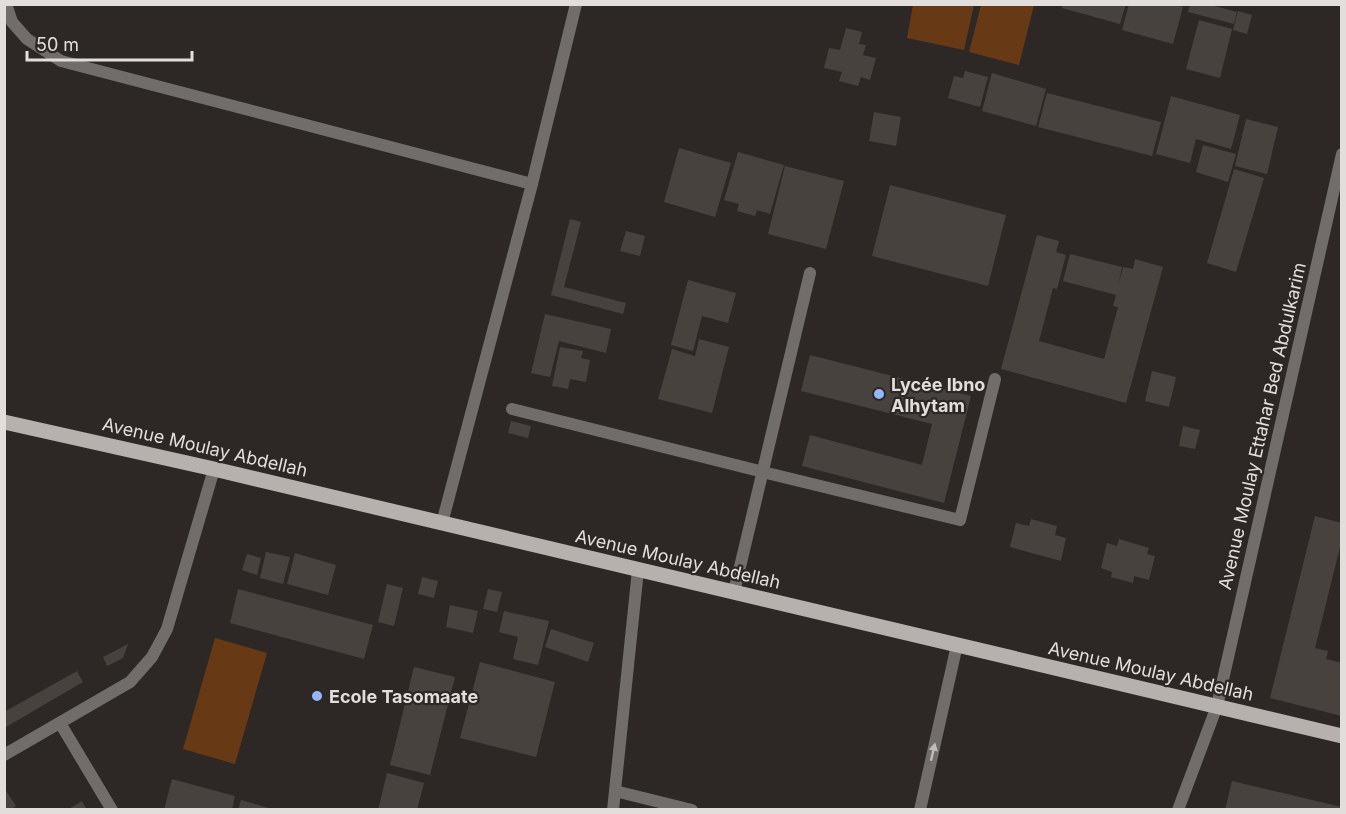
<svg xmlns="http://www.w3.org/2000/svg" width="1346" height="814" font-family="Inter,sans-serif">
  <rect width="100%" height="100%" fill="#2d2825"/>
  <g fill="#683915">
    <polygon points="913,5 974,5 964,50 907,38"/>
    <polygon points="981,5 1034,5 1019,65 969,52"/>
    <polygon points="215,638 267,653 235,764 183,749"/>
  </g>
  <g fill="#47423e">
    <polygon points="1063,4 1126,4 1120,24 1062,8"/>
    <polygon points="1129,4 1172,4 1183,7 1173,44 1122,30"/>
    <polygon points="1190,4 1207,4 1237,12 1234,24 1188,12"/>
    <polygon points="1238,11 1252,15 1247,34 1233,30"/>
    <polygon points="1199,20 1232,29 1220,78 1186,69"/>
    <polygon points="846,28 862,32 859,44 866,45 863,55 876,58 870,80 861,77 858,86 839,81 842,72 824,68 829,48 840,50"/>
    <polygon points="965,71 988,77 980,107 948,98 954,76 963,78"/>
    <polygon points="992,73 1046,89 1036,126 982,111"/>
    <polygon points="1047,93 1161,122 1152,156 1038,127"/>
    <polygon points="1171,96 1240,115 1231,149 1196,139 1190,163 1156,154"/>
    <polygon points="874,112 901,117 896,146 869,141"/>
    <polygon points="1246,119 1278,127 1267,174 1235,166"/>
    <polygon points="1203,145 1236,154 1228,182 1196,172"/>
    <polygon points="679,148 731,163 715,217 664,202"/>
    <polygon points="738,152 784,165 770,214 757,210 755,216 737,211 739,204 724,200"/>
    <polygon points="785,166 844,181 826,249 768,234"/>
    <polygon points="1234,169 1264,178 1236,272 1207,263"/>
    <polygon points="890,185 1006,215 988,286 872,256"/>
    <polygon points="570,219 581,222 564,287 626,303 623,314 551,295"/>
    <polygon points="626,231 645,236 640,256 620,251"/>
    <polygon points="1037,235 1059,241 1056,252 1066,255 1057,289 1053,288 1039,341 1104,359 1118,307 1113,306 1116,295 1063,281 1070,254 1122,267 1118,287 1123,267 1133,269 1135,259 1163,267 1126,403 1001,369"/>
    <polygon points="688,280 736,293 728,323 702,316 693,351 671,345"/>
    <polygon points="545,314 611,329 606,353 559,341 550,377 531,373"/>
    <polygon points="699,339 729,347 712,413 658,399 672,349 695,356"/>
    <polygon points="560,347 583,351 581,358 590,360 586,382 570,379 568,389 552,386"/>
    <polygon points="810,355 971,396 944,503 802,466 810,435 922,465 932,424 801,391"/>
    <polygon points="1152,371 1176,377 1169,407 1145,401"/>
    <polygon points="511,421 531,426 528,438 508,433"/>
    <polygon points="1183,426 1200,430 1195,449 1179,446"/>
    <polygon points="1315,516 1342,523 1342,539 1315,648 1328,651 1326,659 1342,663 1342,716 1270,698"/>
    <polygon points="1031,519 1057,526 1055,535 1066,538 1061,561 1010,547 1016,523 1029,526"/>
    <polygon points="1119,539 1149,548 1147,554 1155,556 1149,580 1134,576 1133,583 1111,577 1112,572 1101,568 1107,543 1117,546"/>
    <polygon points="266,552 290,557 283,584 260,578"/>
    <polygon points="295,553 336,565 328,595 287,584"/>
    <polygon points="247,554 261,558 257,575 242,570"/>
    <polygon points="422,577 438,581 434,598 418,594"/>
    <polygon points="387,584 403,588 394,626 378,622"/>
    <polygon points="238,589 373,625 364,659 230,623"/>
    <polygon points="488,589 502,592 497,612 483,609"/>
    <polygon points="450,605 478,611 473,633 446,627"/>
    <polygon points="504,611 549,621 538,665 513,659 518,637 499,632"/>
    <polygon points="551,629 594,643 588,662 545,647"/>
    <polygon points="128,644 123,658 107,666 103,657"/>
    <polygon points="480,662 555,682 536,757 460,738"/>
    <polygon points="414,667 455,677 430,775 390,765"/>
    <polygon points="77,671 83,682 6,727 4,712"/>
    <polygon points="387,773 424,783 417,810 378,810"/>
    <polygon points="172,779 235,796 232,810 164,810"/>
    <polygon points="1232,781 1342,807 1342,810 1225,810"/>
    <polygon points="4,788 16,806 10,810 4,810"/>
    <polygon points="241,800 272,809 272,810 238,810"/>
    <polygon points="82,801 87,810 67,810"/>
  </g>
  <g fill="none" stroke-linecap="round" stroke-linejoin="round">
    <g stroke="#706d6b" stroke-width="12">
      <polyline points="6,4 12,22 27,39 61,61 532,184"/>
      <polyline points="512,409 763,472 960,520 995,379"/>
      <polyline points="734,592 810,273"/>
      <polyline points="615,791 692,810"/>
      <polyline points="920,810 957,645"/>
    </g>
    <g stroke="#706d6b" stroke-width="12">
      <polyline points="60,723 112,810"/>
      <polyline points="4,755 130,682 152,657 167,629 214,469"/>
      <polyline points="613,810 638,570"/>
      <polyline points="1178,810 1217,706 1342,154"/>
    </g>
    <polyline stroke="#706d6b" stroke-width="12" points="442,523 532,184 576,4"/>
    <polyline stroke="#b6b1ad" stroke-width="15" points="4,422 214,469 1342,736"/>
  </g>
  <defs><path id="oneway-solid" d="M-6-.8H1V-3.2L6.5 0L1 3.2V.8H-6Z" transform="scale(1.5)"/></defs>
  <use fill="#c0bcba" href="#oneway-solid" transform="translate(933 752) rotate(-77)"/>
  <g fill="#95b6fd" stroke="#2d2825" stroke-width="2">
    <circle cx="879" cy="394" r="6"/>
    <circle cx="317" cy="696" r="6"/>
  </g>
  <g text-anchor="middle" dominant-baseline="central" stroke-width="4.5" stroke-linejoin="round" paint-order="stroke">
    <g font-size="18" font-weight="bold" fill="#e2dedc" stroke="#2d2825" text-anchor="start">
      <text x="891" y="384">Lycée Ibno<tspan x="891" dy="21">Alhytam</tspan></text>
      <text x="329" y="696">Ecole Tasomaate</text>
    </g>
    <g font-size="18" fill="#e2dedc" stroke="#2d2825">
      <text transform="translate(1262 426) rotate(-77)">Avenue Moulay Ettahar Bed Abdulkarim</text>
      <text transform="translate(205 447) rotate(13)">Avenue Moulay Abdellah</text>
      <text transform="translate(678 559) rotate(13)">Avenue Moulay Abdellah</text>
      <text transform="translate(1151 671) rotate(13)">Avenue Moulay Abdellah</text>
    </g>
  </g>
  <rect width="1346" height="814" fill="none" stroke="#e2dedc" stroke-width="12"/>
  <path d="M27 51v9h165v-9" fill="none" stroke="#e2dedc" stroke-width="3"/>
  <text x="36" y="51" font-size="18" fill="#e2dedc" stroke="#2d2825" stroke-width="4.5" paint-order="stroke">50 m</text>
</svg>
